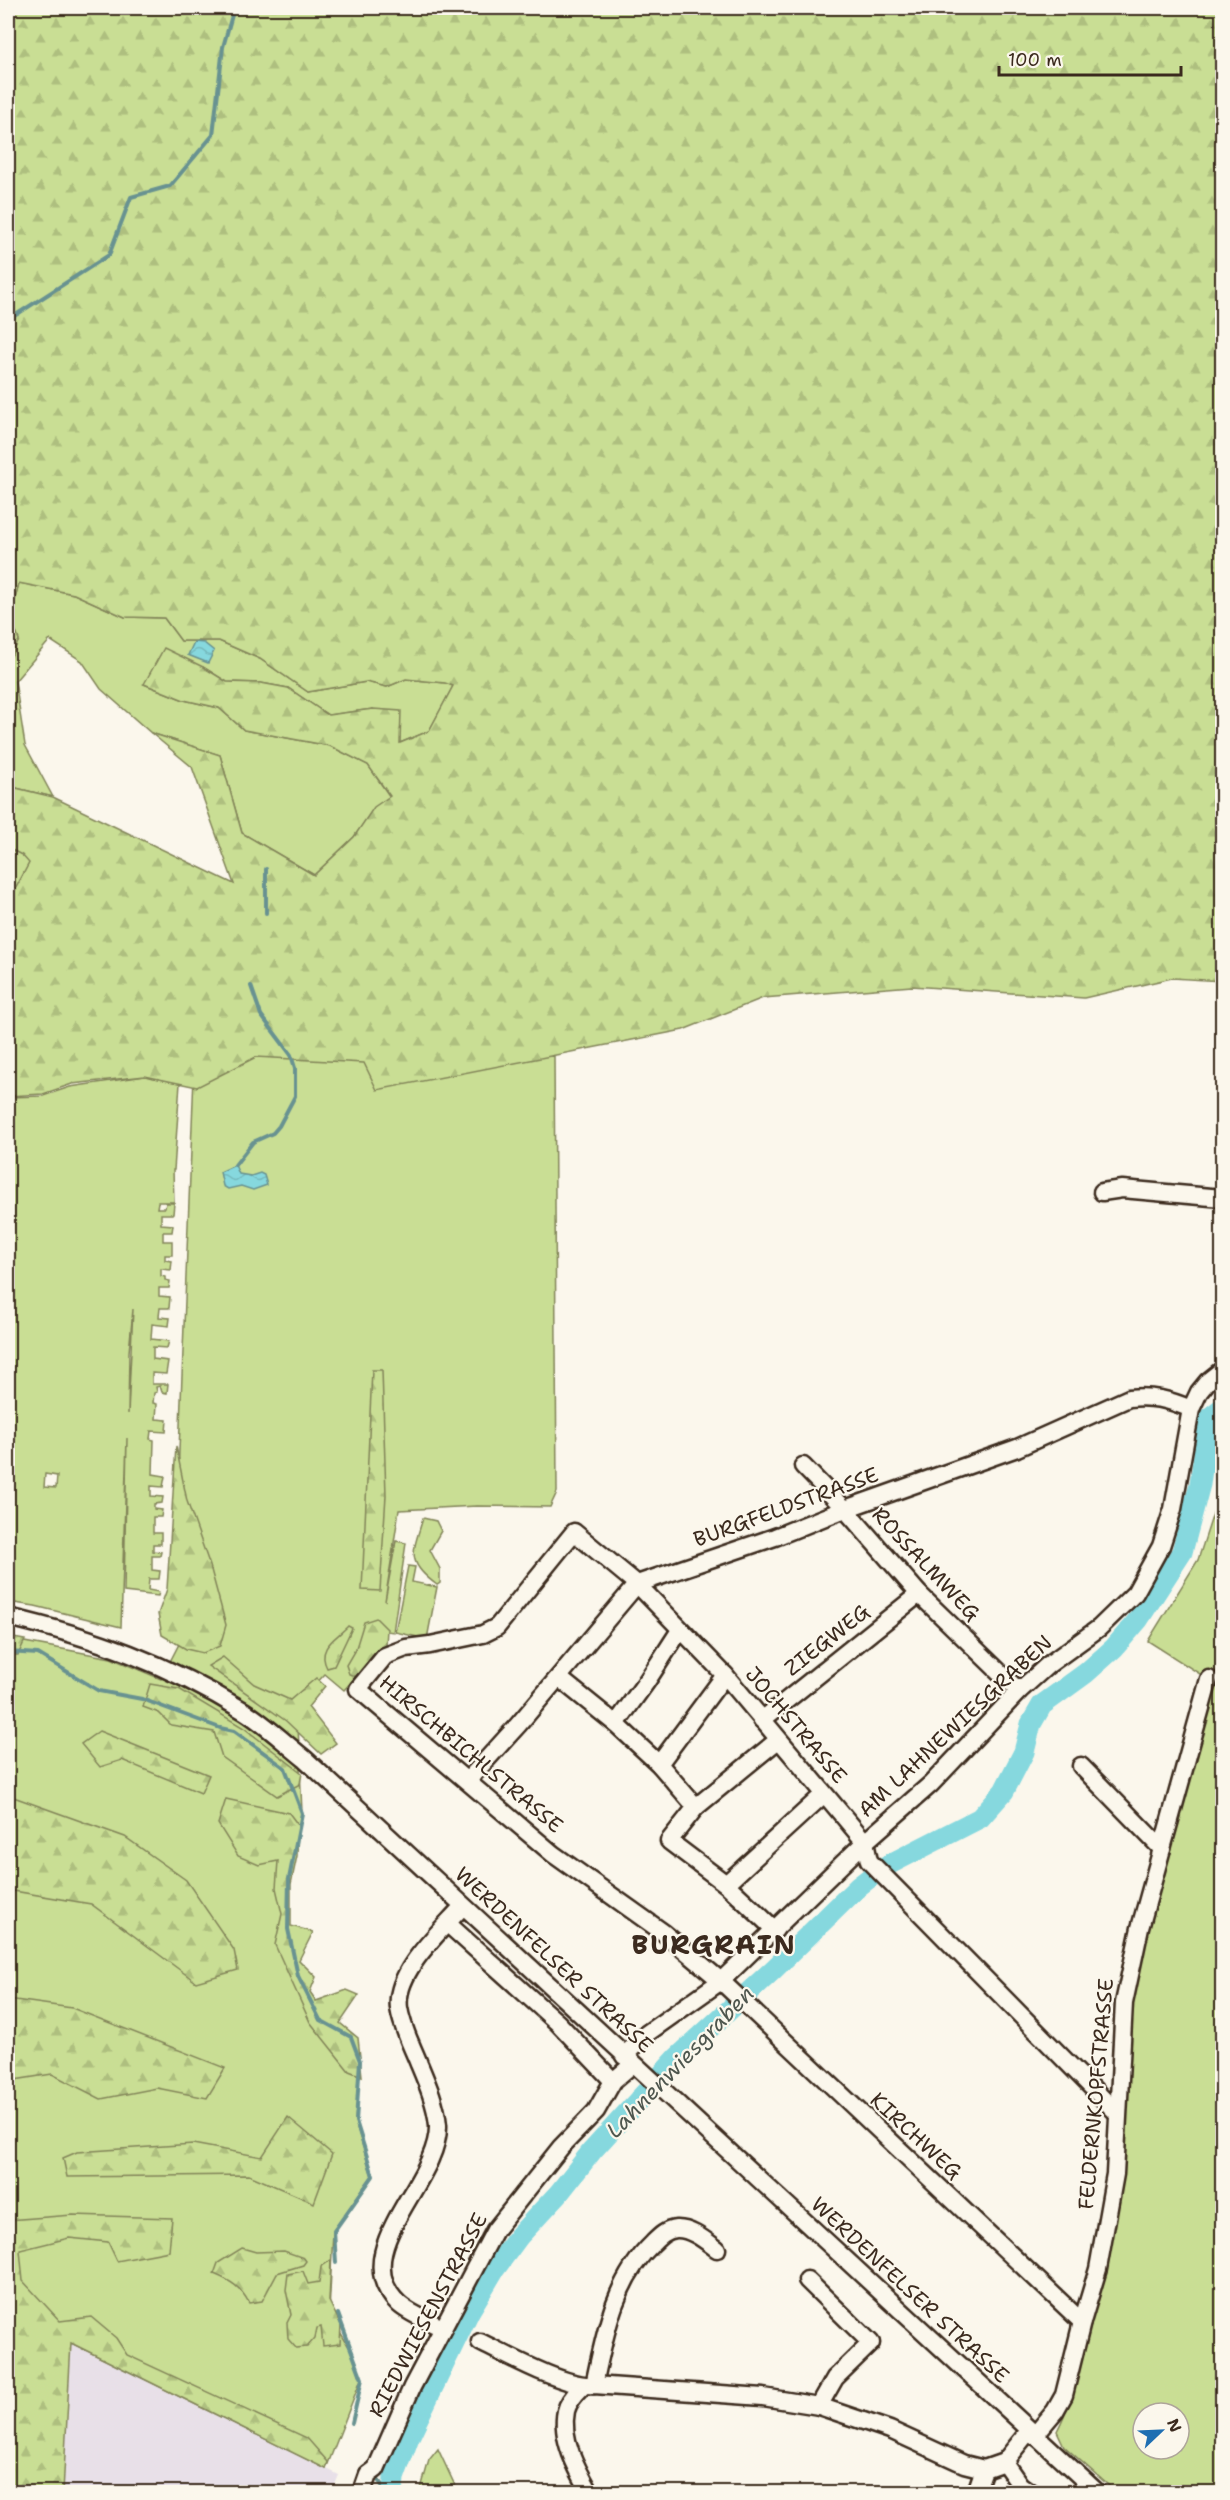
<svg xmlns="http://www.w3.org/2000/svg" width="1230" height="2500" font-family="'Shantell Sans',sans-serif">
  <defs>
    <pattern id="forest-firs" width="22" height="20" patternUnits="userSpaceOnUse" patternTransform="scale(1.5)"><rect width="22" height="20" fill="#c9de94"/><path d="M5 1l3.5 6h-7zM16 11l3.5 6h-7z" fill="#aebf7f"/></pattern>
    <pattern id="water-waves" width="16" height="10" patternUnits="userSpaceOnUse" patternTransform="scale(1.5)"><rect width="16" height="10" fill="#86d8de"/><path d="M0 5q4-4 8 0t8 0" fill="none" stroke="#75babe"/></pattern>
  </defs>
  <rect width="100%" height="100%" fill="#fbf7ec"/>
  <filter id="ink" filterUnits="userSpaceOnUse"><feTurbulence type="fractalNoise" baseFrequency=".0167" numOctaves="2"/><feDisplacementMap in="SourceGraphic" scale="12" xChannelSelector="R" yChannelSelector="G"/><feConvolveMatrix kernelMatrix="1 2 1 2 8 2 1 2 1" color-interpolation-filters="sRGB"/></filter>
  <g filter="url(#ink)">
    <polygon fill="#e8e0e8" points="71,2343 339,2475 334,2487 345,2492 63,2492"/>
    <g fill="#c9de94" stroke="#828459" stroke-width="1.5" fill-rule="evenodd">
      <polygon points="19,583 74,594 125,617 164,618 181,641 219,641 260,659 308,692 366,682 387,687 406,679 446,683 453,686 429,731 400,743 373,709 328,715 288,688 261,683 227,682 203,667 144,684 184,700 219,708 244,730 330,746 368,765 390,797 374,808 354,837 314,875 242,833 220,755 151,733 101,689 82,661 50,640 15,681 25,745 53,797 8,786 8,662 19,640 10,617"/>
      <polygon points="8,848 22,855 30,863 8,903"/>
      <polygon points="257,1054 405,1061 554,1056 557,1492 550,1507 477,1506 399,1510 385,1601 396,1541 406,1543 393,1632 381,1630 378,1652 344,1690 325,1674 297,1704 302,1812 289,1879 288,1929 298,1976 360,2061 355,2121 372,2176 333,2231 329,2313 352,2352 361,2379 326,2469 71,2343 8,2274 8,1639 111,1658 161,1679 180,1642 177,1501 194,1076"/>
      <path d="M145,1076l35,7 -6,87h-1l1,32h-16l-1,6h8l1,-5h8l-1,11h-12v10l12,1 -1,7h-9v9h9v14h-7v5l7,1 -1,9 -10,-1v7l4,1v3l5,1 -1,7h-10v8l11,1 -1,11h-9l-1,9 11,1 -1,8 -17,-2 -1,15 18,2 -2,7 -14,-1v12l15,2 -2,13 -14,-1v11h16l-1,9 -5,-1 -2,-6 -4,1 1,5 -3,1 -1,10 4,1 -1,15 11,1 -1,12 -15,-1 -1,8 4,1 -1,34 12,2 -2,11 -12,-1v10l12,1 -1,6 -8,1v5l8,1 -1,7h-8v16h8v11h-8v7l8,1 -1,4h-8v14l8,1 -1,8h-10l-1,11 11,2 -1,4 -34,-4 3,-154 -6,189 -86,-21 -27,-4v-505l35,-1 27,-9zM133,1309l-5,105 1,-62zM45,1474l12,2 -1,12 -12,-1z"/>
      <path d="M1222,1486v1006h-106l-52,-46 -7,-15c15,-29 21,-60 30,-91 15,-57 30,-116 35,-175 6,-61 5,-123 13,-183l73,-303 -60,-38 50,-81zM1143,2413h36v36h-36z"/>
      <path d="M423,1518l13,3 5,10 -11,19 10,19v14l-3,2c-32,-23 -24,-33 -14,-67z"/>
      <polygon points="408,1566 415,1567 412,1582 437,1587 427,1639 395,1632"/>
      <polygon points="438,2449 458,2492 420,2492 429,2460"/>
    </g>
    <g fill="url(#forest-firs)" stroke="#828459" stroke-width="1.5">
      <polygon points="8,8 1222,8 1222,981 1172,978 1084,998 912,986 763,998 683,1030 377,1090 364,1063 256,1057 197,1087 145,1076 72,1084 43,1094 8,1096 8,903 29,863 22,855 8,848 8,786 53,797 234,884 192,767 151,733 220,755 242,833 314,875 354,837 374,807 390,796 368,765 330,746 244,730 219,708 184,700 144,684 164,648 203,667 227,682 261,683 288,688 328,715 373,709 401,711 400,743 429,731 453,686 445,683 406,679 387,687 366,682 308,692 260,659 219,641 181,641 164,618 125,617 74,594 19,583 10,617 19,640 8,662"/>
      <polygon points="372,1370 382,1370 386,1495 380,1591 362,1590"/>
      <polygon points="176,1446 187,1501 210,1566 226,1625 220,1646 203,1653 186,1649 162,1635 158,1614 167,1589"/>
      <polygon points="376,1618 387,1629 386,1646 359,1678 349,1674 346,1665 356,1648 364,1622"/>
      <path d="M348,1626l4,2 -18,38 -7,2c-11,-21 10,-30 21,-42z"/>
      <polygon points="8,1637 25,1640 18,1655 8,1655"/>
      <polygon points="223,1657 254,1684 290,1700 316,1678 325,1686 308,1707 336,1743 321,1754 286,1721 208,1666"/>
      <polygon points="150,1684 179,1689 244,1728 302,1773 300,1784 277,1796 222,1757 214,1732 171,1725 159,1713 143,1707"/>
      <polygon points="99,1731 209,1775 201,1793 122,1760 100,1767 81,1744"/>
      <polygon points="8,1795 125,1837 186,1880 234,1950 238,1970 196,1982 91,1904 8,1890"/>
      <polygon points="226,1799 289,1813 298,1825 297,1856 291,1884 291,1926 313,1932 299,1960 316,1977 310,1992 316,2001 347,1990 359,1995 340,2023 358,2038 362,2076 349,2071 310,2022 275,1945 282,1914 276,1888 278,1861 259,1865 238,1856 218,1824"/>
      <polygon points="8,1999 72,2008 225,2068 207,2098 157,2088 101,2099 52,2074 8,2081"/>
      <polygon points="288,2117 332,2154 314,2203 249,2175 67,2177 63,2158 77,2152 193,2144 262,2157"/>
      <polygon points="73,2215 172,2218 169,2251 117,2261 108,2242 69,2238 20,2250 23,2281 60,2321 91,2317 116,2338 127,2355 307,2438 328,2462 326,2469 71,2343 63,2492 8,2492 8,2220"/>
      <path d="M242,2248l14,4 28,-1 20,7 2,3 -3,4 -26,8 -15,28 -13,2c-8,-16 -18,-22 -35,-29l4,-11z"/>
      <polygon points="331,2260 329,2301 341,2325 340,2344 323,2346 321,2327 317,2328 315,2338 307,2347 296,2348 288,2339 287,2323 291,2315 286,2290 288,2274 303,2271 308,2284 319,2282 321,2267"/>
    </g>
    <g fill="url(#water-waves)" stroke="#689291" stroke-width="1.5">
      <polygon points="194,642 204,643 214,651 208,663 188,655"/>
      <polygon points="235,1165 239,1174 251,1176 260,1173 264,1175 267,1185 253,1190 241,1186 228,1189 223,1186 220,1172"/>
    </g>
    <g fill="none" stroke-linecap="round" stroke-linejoin="round">
      <g stroke="#689291" stroke-width="4">
        <polyline points="8,320 109,255 131,197 170,186 213,135 223,47 234,8"/>
        <polyline points="266,869 266,913"/>
        <polyline points="235,1165 253,1142 273,1133 279,1126 295,1096 295,1068 291,1055 261,1015 251,986"/>
        <polyline points="8,1652 38,1654 99,1691 142,1699 220,1728 234,1731 285,1768 302,1813 289,1879 288,1929 298,1976 320,2020 351,2037 360,2061 356,2121 373,2176 334,2231 336,2263"/>
        <polyline points="338,2314 362,2379 352,2423"/>
        <polyline points="375,2476 387,2492"/>
      </g>
      <polyline stroke="#86d8de" stroke-width="21" points="393,2492 394,2478 409,2437 469,2312 494,2270 519,2236 559,2193 592,2151 677,2058 774,1969 859,1886 884,1867 980,1818 1004,1791 1024,1752 1031,1724 1042,1705 1086,1673 1114,1648 1138,1620 1182,1552 1200,1484 1209,1418 1222,1408"/>
      <defs>
        <g id="minor">
          <polyline points="1102,1192 1122,1189 1222,1198"/>
          <polyline points="803,1466 845,1509 919,1594 1019,1691"/>
          <path d="M8,1617c86,20 160,47 236,94 21,13 41,32 61,48l792,733"/>
          <polyline points="559,1678 616,1724 659,1764 696,1807 669,1841 726,1884 775,1930"/>
          <polyline points="762,1720 919,1594"/>
          <polyline points="616,1724 647,1681 680,1630"/>
          <polyline points="659,1764 725,1675"/>
          <polyline points="1081,1766 1162,1849"/>
          <path d="M468,1780l50,-55 119,-141 138,-47 70,-28 172,-61 112,-50c23,-3 41,2 62,11"/>
          <polyline points="696,1807 778,1740"/>
          <polyline points="726,1884 824,1794"/>
          <polyline points="448,1924 558,2023 613,2081"/>
          <polyline points="624,2056 646,2034 721,1981 865,1842 931,1784 1019,1691 1048,1665 1099,1628 1135,1593 1161,1546 1173,1509 1191,1409 1199,1392 1208,1381 1222,1370"/>
          <polyline points="807,2280 871,2343 835,2378 819,2406"/>
          <polyline points="1082,2322 721,1981 664,1933 553,1854 358,1689 385,1656 406,1648 430,1645 483,1634 497,1627 574,1532 637,1584 725,1675 865,1842 869,1861 1117,2113"/>
          <path d="M442,2328c-13,-7 -32,-14 -43,-24 -56,-52 41,-122 39,-179 -2,-21 -11,-42 -19,-61 -7,-18 -17,-36 -20,-56 -5,-36 41,-76 63,-101"/>
          <path d="M480,2342c27,13 86,46 114,43l169,12 56,9 71,24 74,34 20,5"/>
          <path d="M594,2385c11,-51 20,-105 59,-142 7,-7 13,-13 23,-14 15,-1 30,12 41,20"/>
          <path d="M582,2387c-6,6 -14,15 -16,24 -6,28 11,58 24,81"/>
          <polyline points="1034,2436 1055,2411 1064,2395 1082,2322 1098,2269 1115,2174 1124,2003 1140,1928 1209,1679"/>
          <polyline points="1004,2462 1020,2485 1030,2492"/>
          <polyline points="984,2469 1004,2462 1029,2431"/>
          <polyline points="362,2492 368,2475 376,2469 412,2387 495,2230 561,2147 596,2111 613,2081 633,2064"/>
          <polyline points="976,2492 984,2469"/>
        </g>
      </defs>
      <use href="#minor" stroke="#3b2a1e" stroke-width="21"/>
      <use href="#minor" stroke="#fbf7ec" stroke-width="16"/>
    </g>
  </g>
  <g text-anchor="middle" dominant-baseline="central" stroke-width="4.5" stroke-linejoin="round" paint-order="stroke">
    <g font-size="21" fill="#3b2a1e" stroke="#fbf7ec">
      <text transform="translate(786 1507) rotate(-20)">BURGFELDSTRASSE</text>
      <text transform="translate(926 1564) rotate(47)">ROSSALMWEG</text>
      <text transform="translate(827 1640) rotate(-38)">ZIEGWEG</text>
      <text transform="translate(796 1725) rotate(50)">JOCHSTRASSE</text>
      <text transform="translate(955 1726) rotate(-43)">AM LAHNEWIESGRABEN</text>
      <text transform="translate(471 1754) rotate(40)">HIRSCHBICHLSTRASSE</text>
      <text transform="translate(554 1960) rotate(43)">WERDENFELSER STRASSE</text>
      <text transform="translate(1096 2094) rotate(-85)">FELDERNKOPFSTRASSE</text>
      <text transform="translate(916 2136) rotate(43)">KIRCHWEG</text>
      <text transform="translate(910 2290) rotate(43)">WERDENFELSER STRASSE</text>
      <text transform="translate(428 2315) rotate(-62)">RIEDWIESENSTRASSE</text>
    </g>
    <g font-size="22" font-style="italic" fill="#4e564e" stroke="#fbf7ec">
      <text transform="translate(680 2062) rotate(-46)">Lahnenwiesgraben</text>
    </g>
    <g font-size="27" font-weight="bold" letter-spacing="1.5" fill="#3b2a1e" stroke="#fbf7ec">
      <text x="714" y="1944">BURGRAIN</text>
    </g>
  </g>
  <rect width="1230" height="2500" fill="none" stroke="#fbf7ec" stroke-width="30"/>
  <rect x="15" y="15" width="1200" height="2470" fill="none" stroke="#3b2a1e" stroke-width="2" filter="url(#ink)"/>
  <g transform="translate(1161 2431) rotate(67)"><circle r="28" fill="#fbf7ec" stroke="#aea59a" stroke-width="1.5"/>
  <path d="M0-4.5L10 22L0 15L-10 22Z" fill="#1f6fb2"/>
  <text y="-9" font-size="16" font-weight="bold" text-anchor="middle" fill="#3b2a1e">N</text>
  </g>
  <path d="M999 66v9h182v-9" fill="none" stroke="#3b2a1e" stroke-width="3"/>
  <text x="1008" y="66" font-size="18" fill="#3b2a1e" stroke="#fbf7ec" stroke-width="4.5" paint-order="stroke">100 m</text>
</svg>
